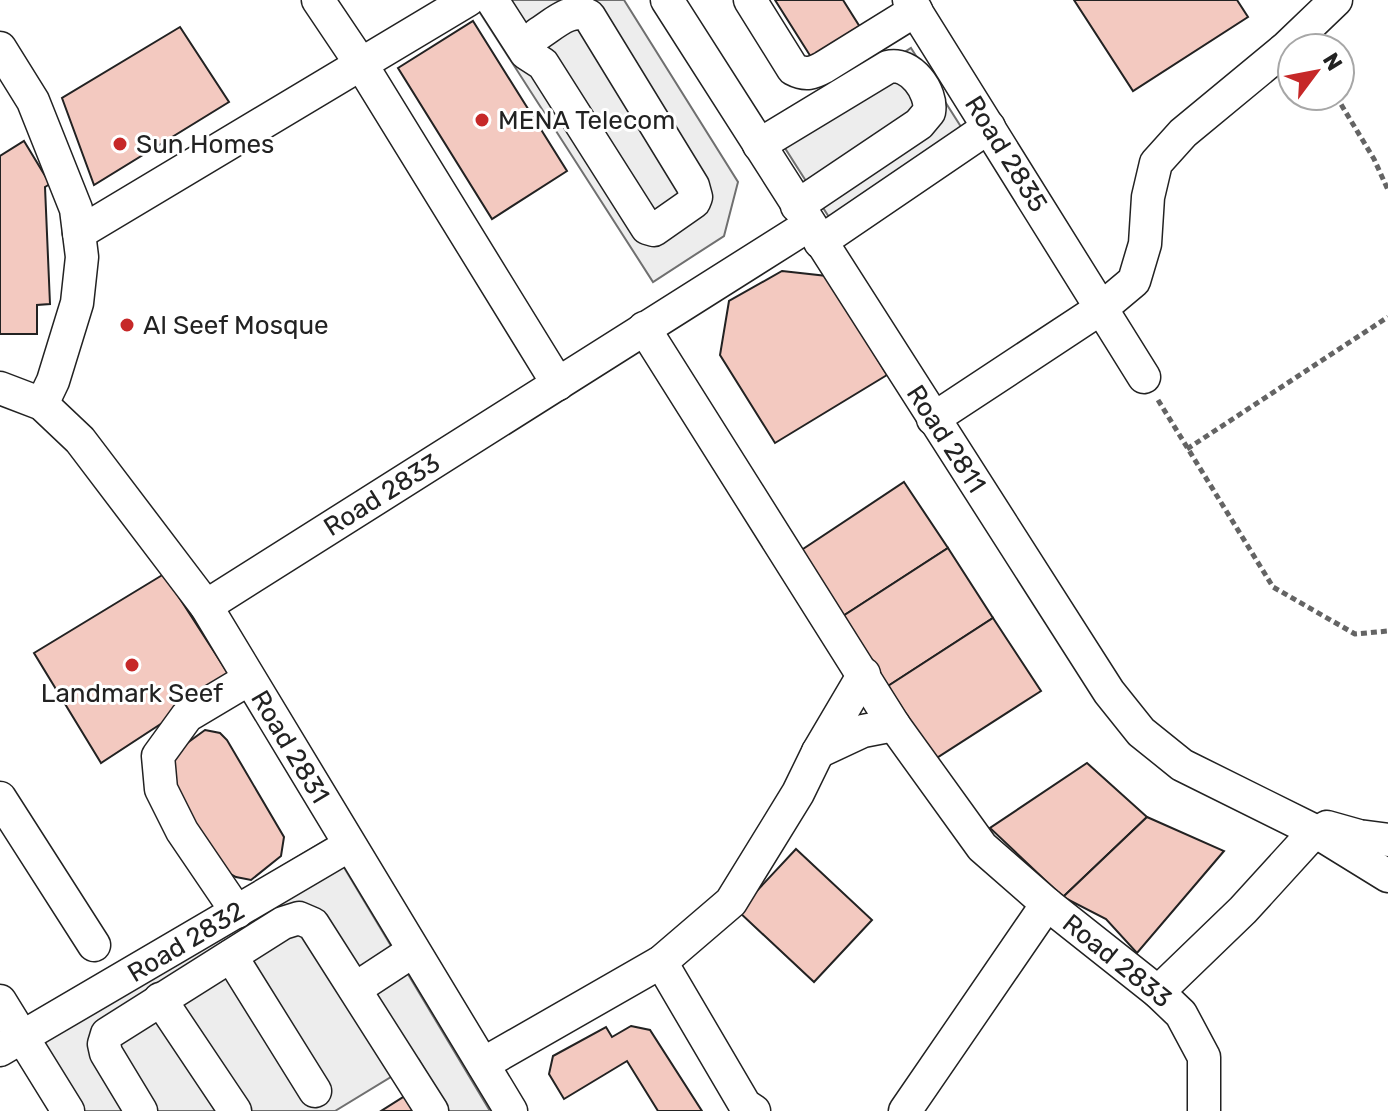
<svg xmlns="http://www.w3.org/2000/svg" width="1388" height="1111" font-family="Rubik,sans-serif">
  <rect width="100%" height="100%" fill="#fff"/>
  <g fill="#ededed" stroke="#6f6f6f" stroke-width="2">
    <polygon points="489,0 624,0 738,182 724,236 653,282 477,8"/>
    <polygon points="911,48 970,141 836,228 776,134"/>
    <polygon points="327,839 490,1111 449,1111 419,1060 335,1111 79,1111 23,1022"/>
  </g>
  <g fill="#f3c9c0" stroke="#222" stroke-width="2">
    <polygon points="775,0 843,0 865,35 816,65"/>
    <polygon points="1074,0 1237,0 1248,17 1133,91"/>
    <polygon points="473,21 567,171 492,219 398,68"/>
    <polygon points="180,27 229,102 94,185 62,98"/>
    <polygon points="24,141 50,184 45,187 50,304 37,305 37,334 0,334 0,156"/>
    <polygon points="782,271 827,276 887,375 775,443 720,355 729,301"/>
    <polygon points="904,482 948,548 843,616 800,551"/>
    <polygon points="948,548 993,618 888,686 843,616"/>
    <polygon points="164,574 231,678 101,763 34,653"/>
    <polygon points="993,618 1041,691 935,759 888,686"/>
    <polygon points="205,730 220,733 227,740 284,837 281,856 251,880 236,877 218,867 167,769 179,749"/>
    <polygon points="1087,763 1147,817 1063,897 990,828"/>
    <polygon points="1147,817 1224,851 1137,953 1106,919 1063,897"/>
    <polygon points="796,849 872,920 814,982 738,911"/>
    <polygon points="631,1026 650,1030 702,1111 658,1111 627,1061 564,1099 549,1074 553,1056 606,1027 612,1037"/>
    <polygon points="416,1089 430,1111 381,1111"/>
  </g>
  <g fill="none" stroke-linecap="round" stroke-linejoin="round">
    <defs>
      <g id="minor">
        <polyline points="318,0 361,64 558,384"/>
        <path d="M492,0l34,53 17,11 104,164 7,2 40,-28 2,-5 -3,-11 -104,-170c-18,-10 -36,9 -51,18"/>
        <polyline points="667,0 1109,692 1141,732 1182,765 1315,831 1388,876"/>
        <path d="M750,0l43,69c13,7 20,4 31,-2l92,-57"/>
        <polyline points="909,0 1144,377"/>
        <polyline points="0,48 33,101 76,209 82,257 77,303 53,381 42,404"/>
        <path d="M759,145l129,-78c22,-6 45,25 41,45l-10,12 -122,82"/>
        <polyline points="79,233 468,0"/>
        <polyline points="820,242 989,127"/>
        <polyline points="644,328 894,725 982,847 1047,904 1158,992 1181,1014 1204,1057 1204,1111"/>
        <polyline points="0,388 42,404 80,440 206,606 511,1111"/>
        <polyline points="933,419 1103,307 1134,281 1145,244 1148,197 1156,163 1183,133 1287,47 1336,0"/>
        <polyline points="206,606 809,225"/>
        <polyline points="818,752 863,731 894,725"/>
        <polyline points="0,798 94,945"/>
        <polyline points="1327,827 1359,836 1388,840"/>
        <polyline points="237,912 182,831 161,789 158,756 187,716 249,679"/>
        <polyline points="231,956 315,1091"/>
        <polyline points="661,962 745,1105 754,1111"/>
        <polyline points="355,989 413,951"/>
        <polyline points="1158,992 1243,910 1315,831"/>
        <polyline points="160,999 235,1111"/>
        <polyline points="0,1001 68,1111"/>
        <polyline points="0,1050 348,846"/>
        <polyline points="483,1064 661,962 731,902 798,793 818,752 864,674"/>
        <polyline points="141,1111 106,1053 104,1044 107,1034 283,923 299,918 313,924 432,1111"/>
        <polyline points="905,1111 1047,904"/>
      </g>
    </defs>
    <use href="#minor" stroke="#222" stroke-width="35"/>
    <g stroke="#646464" stroke-width="5" stroke-dasharray="6 4" stroke-linecap="butt">
      <polyline points="1336,96 1374,159 1388,190"/>
      <polyline points="1158,400 1273,587 1355,634 1388,631"/>
      <polyline points="1187,449 1388,317"/>
    </g>
    <use href="#minor" stroke="#fff" stroke-width="32"/>
  </g>
  <g fill="#c62828" stroke="#fff" stroke-width="3">
    <circle cx="482" cy="120" r="8"/>
    <circle cx="120" cy="144" r="8"/>
    <circle cx="127" cy="325" r="8"/>
    <circle cx="132" cy="665" r="8"/>
  </g>
  <g text-anchor="middle" dominant-baseline="central" stroke-width="6" stroke-linejoin="round" paint-order="stroke">
    <g font-size="26" fill="#222" stroke="#fff" text-anchor="start">
      <text x="498" y="120">MENA Telecom</text>
      <text x="136" y="144">Sun Homes</text>
      <text x="143" y="325">Al Seef Mosque</text>
      <text x="132" y="693" text-anchor="middle">Landmark Seef</text>
    </g>
    <g font-size="26" fill="#222" stroke="#fff">
      <text transform="translate(1006 154) rotate(58)">Road 2835</text>
      <text transform="translate(946 439) rotate(57)">Road 2811</text>
      <text transform="translate(382 495) rotate(-32)">Road 2833</text>
      <text transform="translate(290 747) rotate(59)">Road 2831</text>
      <text transform="translate(186 942) rotate(-31)">Road 2832</text>
      <text transform="translate(1117 961) rotate(39)">Road 2833</text>
    </g>
  </g>
  <g transform="translate(1316 72) rotate(58)"><circle r="38" fill="#ffffff" stroke="#a7a7a7" stroke-width="2"/>
  <path d="M0-6L14 30L0 20L-14 30Z" fill="#c62828"/>
  <text y="-12" font-size="22" font-weight="bold" text-anchor="middle" fill="#222222">N</text>
  </g>
</svg>
